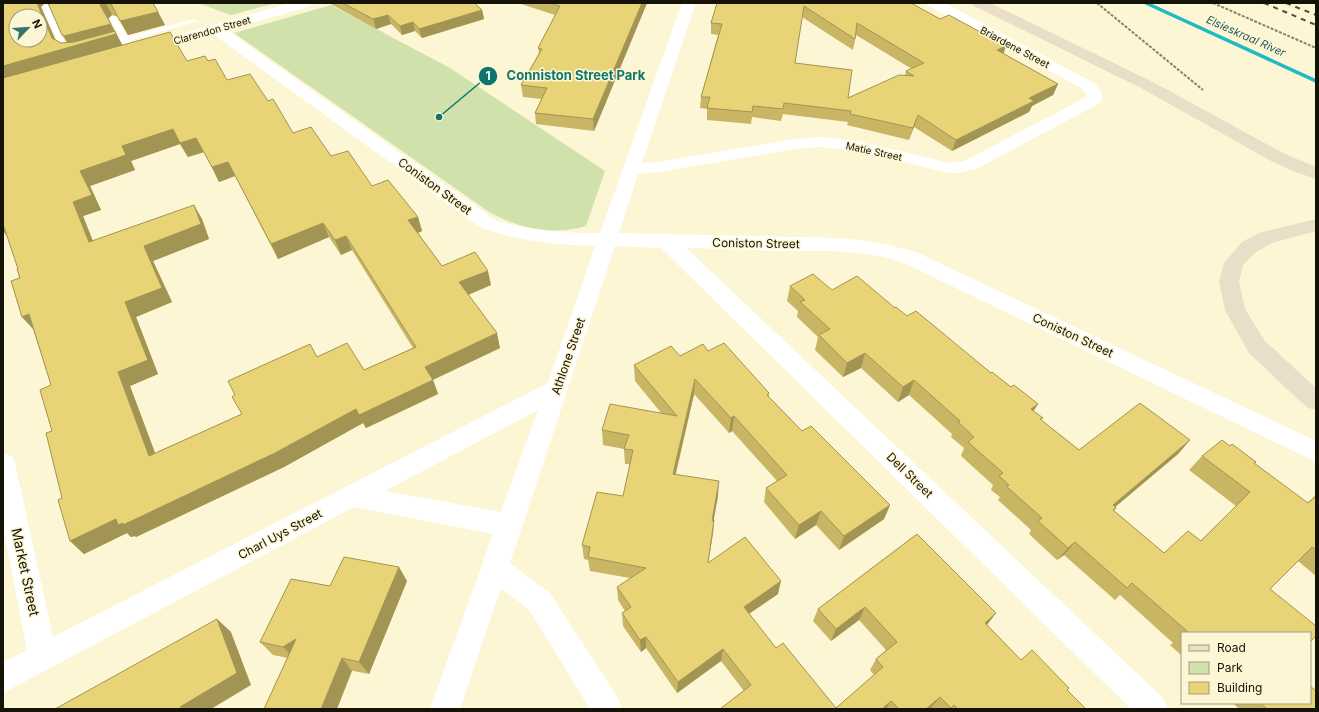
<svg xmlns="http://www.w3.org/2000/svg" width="1319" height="712" font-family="Inter,sans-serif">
  <rect width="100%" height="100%" fill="#fdf6d4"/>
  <g fill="#d1e1ab">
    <polygon points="198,3 276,3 231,15"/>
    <path d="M331,5l119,63 155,103 -19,55c-33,10 -68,2 -97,-14l-255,-179z"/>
  </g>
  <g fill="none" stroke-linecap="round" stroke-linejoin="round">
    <polygon fill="#20bbc2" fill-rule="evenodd" points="1142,3 1150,3 1316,79 1316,83"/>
    <g stroke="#87826c" stroke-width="2" stroke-dasharray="3 1.5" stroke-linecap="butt">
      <polyline points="1097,3 1203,90"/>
      <polyline points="1213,3 1316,48"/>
    </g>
    <g fill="#fff" fill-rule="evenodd">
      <polygon points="46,4 50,6 69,50 75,52 75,56 69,56 62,51 42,6"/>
      <polygon points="110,16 116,16 127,37 194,19 198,21 129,41 133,47 129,49 126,49 123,43 106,47 102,45 121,39 109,18"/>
    </g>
    <path fill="#fff" fill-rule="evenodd" d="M290,3h23l-2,3 -84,24 268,190c34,11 69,13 105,13l82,-230h14l-54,160 16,-1 137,-23 24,-2 38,4 93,22 14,-2 123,-64 -1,-4 -5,-5 -152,-82 -2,-3h18l149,80c7,6 11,12 6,20l-124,66 -19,4h-7l-93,-22 -38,-4 -24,2 -137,23 -20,2 -19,59 218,5c28,2 54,6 81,15l398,188v21l-412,-199c-36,-13 -74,-12 -112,-12 -35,-1 -71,-2 -106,-3l477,450 4,11h-36l-470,-461 -46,-2 -105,317 40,30 68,105 4,11h-32l-60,-98 -29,-23 -41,121h-30l63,-175 -139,-27 -351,186v-31l24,-12 -24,-124v-73l9,3 3,7 38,174 495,-254 47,-137c-39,-1 -76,-5 -114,-18l-268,-194 -66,19 -5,-2 -3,-3 3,-3zM538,410l-37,102 -116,-21z"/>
    <g fill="#e9dfc8" fill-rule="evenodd">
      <polygon points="972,3 990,3 1153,82 1283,153 1316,167 1316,179 1295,172 1271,161 1141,88 974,6"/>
      <polygon points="1316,219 1316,231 1272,243 1256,252 1243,265 1239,282 1245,309 1265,341 1316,388 1316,410 1308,408 1289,391 1249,353 1225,310 1219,282 1224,263 1242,242 1259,233"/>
    </g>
    <g stroke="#4e4b3a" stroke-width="2" stroke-dasharray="5 5" stroke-linecap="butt">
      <polyline points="1264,3 1316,25"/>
      <polyline points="1286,3 1316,15"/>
    </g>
  </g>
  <g fill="#c8b665" fill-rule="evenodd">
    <path d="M3,3h42l-4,4 14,33 6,3h6l-5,-8 -13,-31 -3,-1h107l12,22 -37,10 -10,-18 -6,-2 -4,3 14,27 65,16h21l19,19 41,21 25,32 38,23 41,30 46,31 4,14 -4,2 24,33 49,19 -23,10 32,53 -67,32 5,14 -72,34 -3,-5 -79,44 -148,70 -1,-1 -4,1 -4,-4 -43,21 -14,-13 -18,-110 -1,-46 -18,-56 -11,-12 -4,-48 -10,-32zM180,144l8,13 16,-5 15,30 16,-6 43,83 51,-22 12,18 11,-5 61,98 -49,22 -47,-13 -75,57 -87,39 -25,-67 28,-12 -22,-57 36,-15 -19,-41 56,-22 -7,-20 -109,22 -10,-25 18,-6 -11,-24 45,-16 -4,-9z"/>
    <polygon points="329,3 474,3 482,10 484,19 422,38 415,31 402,35 391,24 376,29"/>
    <polygon points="518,3 647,3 594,131 536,124 535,113 541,99 523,97 521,85 539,53 538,48 555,15"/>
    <path d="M717,3h194l29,16 66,27 -3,7 55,31 -5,11 -21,11 -3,6 -77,39 -38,-24 -5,13 -62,-15 1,-3 -65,-8 -2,7 -29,-4 -1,7 -44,-4v-11l-7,-1 1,-11 17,-62 -7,-1v-11zM802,17l51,33 3,-15 56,34 -6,2 -1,4 -57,23 -53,-35z"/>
    <polygon points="790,286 832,290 895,308 1011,387 1038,404 1033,411 1043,418 1041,420 1079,450 1190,440 1178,454 1115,507 1116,508 1114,511 1164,553 1200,541 1236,506 1189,470 1202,456 1254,463 1307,503 1316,495 1316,576 1298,561 1270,589 1310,633 1182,633 1182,656 1170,645 1173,643 1120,595 1115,600 1064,555 1057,560 1029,534 1031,530 998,500 1000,497 991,490 993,485 961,456 964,448 951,437 952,434 909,395 898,402 861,368 843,377 815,350 818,337 797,317 798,311 787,301"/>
    <polygon points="708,351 769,393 769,397 802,431 890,505 884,519 839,550 816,525 795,539 764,502 766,488 777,481 732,431 729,433 694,394 676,474 718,496 713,521 714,520 708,562 778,594 749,614 776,648 836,708 874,675 870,670 876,659 886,650 859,620 831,641 813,621 818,609 917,534 996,613 987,625 1021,660 1067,690 1086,709 933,709 932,708 930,709 720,709 744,691 721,661 677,693 646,648 641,652 623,626 622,613 625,611 618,600 617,587 630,578 590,571 588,560 584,559 582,545 623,496 630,464 625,464 624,449 603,445 602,430 662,414 635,381 634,365"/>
    <polygon points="407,581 369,674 273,655 260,642 330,586"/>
    <polygon points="1233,703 1310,703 1316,709 1239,709"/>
  </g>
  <g fill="#a29453">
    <polygon points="37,3 45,3 41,7 60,50 70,47 64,36 111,24 124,48 3,82 3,66 52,38"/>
    <polygon points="103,3 106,3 112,15 108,19 100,5"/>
    <polygon points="642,3 647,3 594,131 593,119"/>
    <polygon points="482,10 484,19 422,38 419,29"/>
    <polygon points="158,12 165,25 128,35 120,21"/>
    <polygon points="388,15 391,24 376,29 373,19"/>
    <polygon points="413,22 415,31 402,35 400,26"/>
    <polygon points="1006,46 1002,58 997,50"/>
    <polygon points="1058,84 1053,95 1032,106 1029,112 952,151 956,140 1029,98"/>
    <polygon points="918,115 914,127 909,140 913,128"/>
    <polygon points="173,129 196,138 204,152 188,157 180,144 131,161 135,170 90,186 101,210 83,216 99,257 89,242 73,202 80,171 122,146"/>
    <polygon points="228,162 235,176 219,182 212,167"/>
    <polygon points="194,205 202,219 209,239 153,261 172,302 136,317 158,374 130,386 161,469 149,456 118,372 125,302 144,246"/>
    <polygon points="418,217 422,231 413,235 408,220"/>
    <polygon points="323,223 329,237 278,259 271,244"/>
    <polygon points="3,224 10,240 3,231"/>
    <polygon points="346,236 352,250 341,255 335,240"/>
    <polygon points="488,271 491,285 463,297 459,282"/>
    <polygon points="29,314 35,331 22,317"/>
    <polygon points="497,333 500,348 430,381 425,367"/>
    <polygon points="865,353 861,368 843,377 847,363"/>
    <polygon points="695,379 694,394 672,488 673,474"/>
    <polygon points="433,380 438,394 366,428 359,415"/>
    <polygon points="914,380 909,395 898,402 903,387"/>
    <polygon points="1038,404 1029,418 1031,409"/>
    <polygon points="356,409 363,423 284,467 136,537 135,536 131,537 127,533 84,554 70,541 116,519"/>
    <polygon points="734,416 732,431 729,433 731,418"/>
    <polygon points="1190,440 1178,454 1102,518 1113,505"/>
    <polygon points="719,481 718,496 711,535 712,521"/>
    <polygon points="890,505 884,519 839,550 844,536"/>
    <polygon points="821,511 816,525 795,539 799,525"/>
    <polygon points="714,520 713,534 706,576 708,563"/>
    <polygon points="1075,542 1064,555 1057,560 1068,548"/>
    <polygon points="399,567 407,581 369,674 359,662"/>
    <polygon points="781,581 778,594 741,619 744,607"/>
    <polygon points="865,607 859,620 831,641 836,629"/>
    <polygon points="996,613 986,626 985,623"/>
    <polygon points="217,619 231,632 251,685 211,709 181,709 180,707"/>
    <polygon points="646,637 646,648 641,652 640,640"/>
    <polygon points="296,639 295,659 283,647"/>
    <polygon points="723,649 721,661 677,693 678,682"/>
    <polygon points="342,658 352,671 337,709 321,709"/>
    <polygon points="940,697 930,709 926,709"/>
    <polygon points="891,701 886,709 882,709"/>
  </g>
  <g fill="#e8d476" stroke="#a29453" fill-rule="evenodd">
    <path d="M3,3h34l15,35 9,5 13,-1 41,-11 1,3 -113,32zM16,16h24v24h-24z"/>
    <polygon points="48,3 103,3 100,5 111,24 64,36 62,35"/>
    <polygon points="110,3 153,3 158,12 120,21 111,4"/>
    <polygon points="343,3 474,3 482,10 419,29 413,22 400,26 388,15 373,19"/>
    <polygon points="550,3 642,3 593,119 535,113 547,88 521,85 542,49 538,48 560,6"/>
    <path d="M717,3h194l29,16 9,-4 57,31 -9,4 61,34 -29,14 5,3 -78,39 -38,-25 -5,13 -63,-14 1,-3 -67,-8 -1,6 -30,-3 -1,6 -45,-4 3,-11h-9l21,-73 -11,-1zM804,6l51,33 2,-16 67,40 -18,8 8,5 -15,-1 -51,23 4,-28 -57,-7z"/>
    <path d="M170,32l17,29 18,-5 3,5 7,-2 12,21 23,-6 18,27 5,-2 20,34 18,-6 20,29 17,-5 24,35 16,-6 30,37 -10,3 34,46 33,-14 13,19 -29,11 38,51 -72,34 8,13 -74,35 -3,-6 -81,44 -152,72v-2l-5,2 -2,-6 -46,22 -12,-41 4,-2 -16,-65 6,-2 -12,-41 11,-5 -22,-71 -7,3 -11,-36 9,-3 -3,-9h1l-15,-45v-146zM173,129l7,14 16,-5 16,29 16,-5 43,82 52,-21 12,17 11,-4 70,111 -52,23 -17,-27 -30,14 -7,-13 -82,37 7,14 -3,2 10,17 -93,42 -31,-84 30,-12 -23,-58 37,-14 -18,-42 57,-22 -7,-19 -105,37 -16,-40 19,-7 -12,-24 46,-16 -4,-9z"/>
    <polygon points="813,274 832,290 857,276 895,308 896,307 907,316 916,311 991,373 992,372 1011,387 1014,385 1038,404 1031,409 1043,418 1040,419 1079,450 1140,403 1190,440 1113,505 1116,508 1113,510 1164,553 1188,531 1201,541 1250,492 1202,456 1222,440 1230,446 1232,444 1256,462 1254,463 1308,503 1316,496 1316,550 1312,547 1270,589 1316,626 1316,636 1310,642 1310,633 1186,633 1188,632 1132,583 1127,588 1075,542 1068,548 1038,521 1042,518 1006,486 1009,485 999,476 1003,473 968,442 974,437 958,422 960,421 914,380 903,387 865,353 847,363 819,335 830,329 800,302 805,300 790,286"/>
    <polygon points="724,343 769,393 767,395 802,431 811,426 890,505 844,536 821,511 799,525 766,488 787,475 734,416 731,418 695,379 673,474 719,481 712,521 714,520 708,563 745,537 781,581 744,607 776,648 783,643 836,708 883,667 876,659 897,642 865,607 836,629 818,609 917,534 996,613 985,623 1021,660 1032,650 1069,688 1067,690 1086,709 958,709 954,705 951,708 940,697 926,709 899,709 891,701 882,709 720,709 751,685 723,649 678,682 646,637 640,640 622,613 631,607 617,587 646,568 588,557 590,547 582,545 597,492 623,496 633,450 624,449 629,435 602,430 610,404 677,416 634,365 671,346 680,356 703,344 708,351"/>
    <polygon points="344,557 399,567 359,662 342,658 321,709 264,709 296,639 283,647 260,642 291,579 330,586"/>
    <polygon points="217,619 237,673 180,707 181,709 55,709"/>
    <polygon points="1310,686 1316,691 1316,709 1267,709 1260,703 1310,703"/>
  </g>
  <g text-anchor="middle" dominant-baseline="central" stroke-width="3" stroke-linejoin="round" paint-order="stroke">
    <g font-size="10" fill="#151307" stroke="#fdf6d4">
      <text transform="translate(212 30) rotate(-16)">Clarendon Street</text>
      <text transform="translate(1015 47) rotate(28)">Briardene Street</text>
      <text transform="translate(874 151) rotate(12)">Matie Street</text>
    </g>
    <g font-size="11" font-style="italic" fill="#1d575a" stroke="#fdf6d4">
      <text transform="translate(1246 36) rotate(24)">Elsieskraal River</text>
    </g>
    <g font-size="12" fill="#151307" stroke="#fdf6d4">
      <text transform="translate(435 186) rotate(36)">Coniston Street</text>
      <text transform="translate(756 243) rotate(1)">Coniston Street</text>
      <text transform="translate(1073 335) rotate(25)">Coniston Street</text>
      <text transform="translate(568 356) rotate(-71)">Athlone Street</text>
      <text transform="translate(910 475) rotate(44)">Dell Street</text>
      <text transform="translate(280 534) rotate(-28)">Charl Uys Street</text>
    </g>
    <g font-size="14" fill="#151307" stroke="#fdf6d4">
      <text transform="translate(26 572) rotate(78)">Market Street</text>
    </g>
  </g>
  <path fill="none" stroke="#0f766e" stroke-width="1.5" d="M439 117L488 76"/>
  <g fill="#0f766e" stroke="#fdf6d4" stroke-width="1.5">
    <circle cx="439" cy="117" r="4"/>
    <circle cx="488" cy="76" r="10"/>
  </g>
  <g font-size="12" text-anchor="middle" font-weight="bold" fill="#fff">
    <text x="488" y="80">1</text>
  </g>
  <g font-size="13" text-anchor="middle" font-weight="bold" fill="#0f766e" stroke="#fdf6d4" stroke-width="3" stroke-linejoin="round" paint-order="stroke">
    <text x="576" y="80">Conniston Street Park</text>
  </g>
  <rect width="1319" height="712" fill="none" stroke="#151307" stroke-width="8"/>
  <rect x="1181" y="632" width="130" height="72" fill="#fdf6d4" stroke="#a09b82"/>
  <rect x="1189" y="645" width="20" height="6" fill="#e9dfc8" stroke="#a09b82"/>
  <text x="1217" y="652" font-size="12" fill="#151307">Road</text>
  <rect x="1189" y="662" width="20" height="12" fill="#d1e1ab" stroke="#a09b82"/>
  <text x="1217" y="672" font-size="12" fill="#151307">Park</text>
  <rect x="1189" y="682" width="20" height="12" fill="#e8d476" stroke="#a09b82"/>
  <text x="1217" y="692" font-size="12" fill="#151307">Building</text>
  <g transform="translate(28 28) rotate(65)"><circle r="19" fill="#fdf6d4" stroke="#a09b82"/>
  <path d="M0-3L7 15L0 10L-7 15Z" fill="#337769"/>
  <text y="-6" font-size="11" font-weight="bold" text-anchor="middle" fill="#151307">N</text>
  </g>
</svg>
